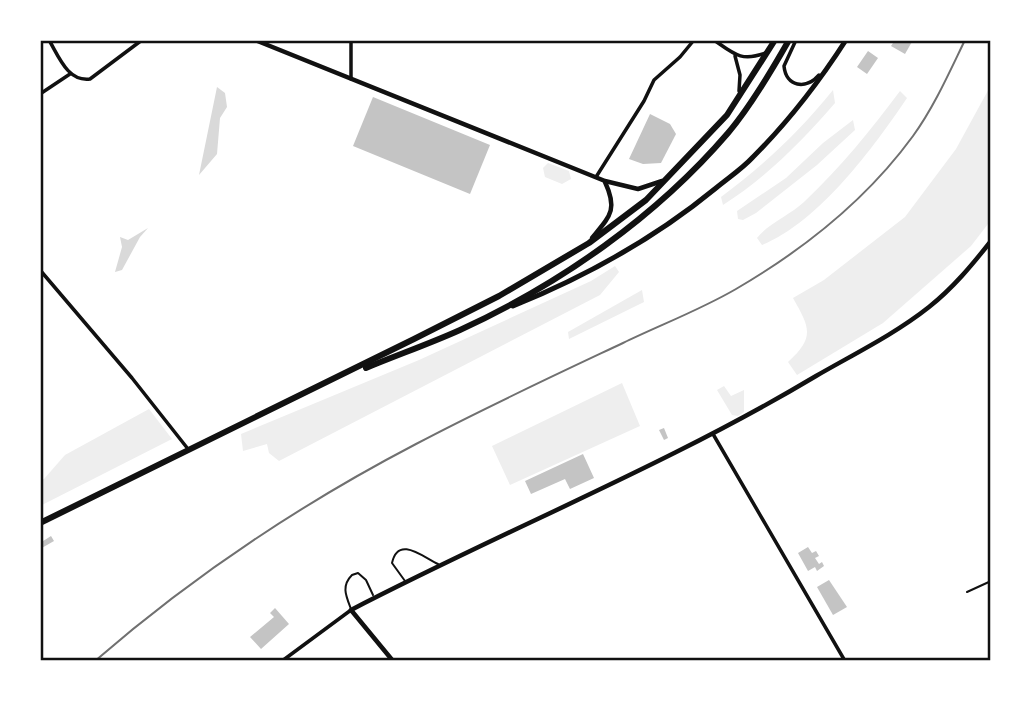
<svg xmlns="http://www.w3.org/2000/svg" width="1031" height="701" font-family="Mulish,sans-serif">
  <rect width="100%" height="100%" fill="#fff"/>
  <g fill="#eee">
    <path d="M991,85v135l-20,26 -88,77 -86,52 -9,-13c27,-25 22,-34 5,-64l31,-18 81,-63 51,-68z"/>
    <path d="M833,90l2,13c-34,39 -68,74 -112,102l-2,-8c42,-31 79,-66 112,-107z"/>
    <path d="M900,91l7,7c-33,49 -88,124 -145,147l-5,-7c12,-15 33,-23 47,-36 36,-34 67,-72 96,-111z"/>
    <polygon points="853,120 855,130 817,165 756,213 743,220 738,219 737,211 786,178 823,143"/>
    <polygon points="548,163 569,171 571,179 562,184 545,177 543,168"/>
    <polygon points="615,266 619,272 600,295 279,461 269,453 267,444 243,451 241,434 419,360 591,281"/>
    <polygon points="642,290 644,302 569,339 568,332"/>
    <polygon points="622,383 640,426 510,485 492,446"/>
    <polygon points="724,386 731,396 744,390 744,412 738,416 732,415 717,390"/>
    <polygon points="149,409 172,439 40,506 40,479 44,479 65,455"/>
  </g>
  <g fill="#d9d9d9">
    <polygon points="217,87 225,93 227,107 220,118 217,154 199,175"/>
    <polygon points="148,228 140,237 122,270 115,272 122,247 120,237 128,240"/>
  </g>
  <g fill="#c4c4c4">
    <polygon points="895,40 913,40 905,54 891,46"/>
    <polygon points="868,51 878,58 867,74 857,67"/>
    <polygon points="373,97 490,145 470,194 353,146"/>
    <polygon points="650,114 670,124 676,134 661,163 643,164 629,159"/>
    <polygon points="664,428 668,438 664,440 659,430"/>
    <polygon points="583,454 594,478 570,489 565,479 531,494 525,481"/>
    <polygon points="51,536 54,541 40,549 40,543"/>
    <polygon points="808,547 812,553 816,551 819,556 815,558 819,564 822,562 824,566 817,571 815,567 808,571 798,553"/>
    <polygon points="829,580 847,607 833,615 817,587"/>
    <polygon points="275,608 289,624 261,649 250,637 274,617 270,613"/>
  </g>
  <g fill="none" stroke-linecap="round" stroke-linejoin="round">
    <g stroke="#111" stroke-width="2">
      <path d="M405,581l-13,-18c6,-28 31,-6 46,1"/>
      <polyline points="967,592 991,581"/>
      <path d="M351,609c-5,-13 -10,-23 1,-34l6,-2 8,7 7,15"/>
    </g>
    <g stroke="#111" stroke-width="3.5">
      <path d="M49,40c10,17 19,42 41,39l52,-39"/>
      <path d="M714,40c20,14 27,22 52,13"/>
      <path d="M796,40l-12,26c2,21 22,24 35,9"/>
      <polyline points="735,56 740,75 739,91"/>
      <polyline points="351,79 351,40"/>
      <polyline points="40,94 70,74"/>
      <polyline points="596,177 644,101 654,80 680,57 694,40"/>
      <polyline points="40,270 132,378 188,449"/>
      <polyline points="713,434 845,661"/>
      <polyline points="282,661 351,610"/>
    </g>
    <g stroke="#111" stroke-width="4.5">
      <polyline points="255,40 605,181 638,189 662,181"/>
      <path d="M592,238c18,-22 26,-28 13,-56"/>
      <path d="M393,661l-42,-51c154,-80 316,-145 465,-234 38,-22 79,-42 113,-69 24,-19 43,-42 62,-66"/>
    </g>
    <path stroke="#111" stroke-width="5" d="M513,306c74,-30 141,-67 203,-118 12,-10 26,-19 37,-31 36,-36 66,-75 93,-117"/>
    <g stroke="#111" stroke-width="6">
      <path d="M366,368c31,-13 63,-24 94,-38 100,-46 196,-113 268,-197 22,-26 44,-63 61,-93"/>
      <polyline points="40,523 414,339 499,296 589,243 646,200 727,115 775,40"/>
    </g>
    <path stroke="#707070" stroke-width="2" d="M95,661c98,-85 206,-157 321,-217 68,-36 137,-68 207,-101 37,-18 77,-33 113,-54 67,-39 131,-90 177,-153 21,-29 36,-63 52,-96"/>
  </g>
  <rect width="1031" height="701" fill="none" stroke="#ffffff" stroke-width="84"/>
  <rect x="42" y="42" width="947" height="617" fill="none" stroke="#111" stroke-width="2.5"/>
</svg>
